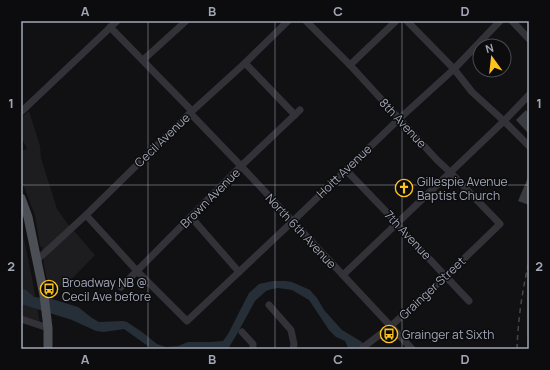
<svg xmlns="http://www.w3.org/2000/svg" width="550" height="370" font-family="Manrope,sans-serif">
  <rect width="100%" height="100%" fill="#111113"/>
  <g fill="#1d1d20">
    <polygon points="29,111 40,146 41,158 57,209 67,223 95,255 66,285 49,289 43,261 44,260 42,247 40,246 35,216 27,194 21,180 21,118"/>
    <polygon points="21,225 32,278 40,324 21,316"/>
  </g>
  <polygon fill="#262f37" points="273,281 285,281 292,282 310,290 317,298 324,310 342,330 362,342 368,349 348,348 345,341 336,337 329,330 309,300 292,290 278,288 272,289 266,291 255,301 237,334 228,349 152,349 124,329 104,332 96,331 72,320 21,304 21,289 26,290 34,297 52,299 78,307 92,318 99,322 123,321 127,322 142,332 157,344 166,347 178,346 188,342 211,342 223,341 228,334 249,293 259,284"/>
  <g fill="#0007">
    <polygon points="21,137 27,149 21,151"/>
    <polygon points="529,317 529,349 526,349 528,331 529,331"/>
  </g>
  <g fill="#3a3b41">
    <polygon points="526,110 529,114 529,134 516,120"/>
    <polygon points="529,175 529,205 518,201"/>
  </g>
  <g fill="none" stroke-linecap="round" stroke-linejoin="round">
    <g stroke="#323238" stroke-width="7">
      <polyline points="306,21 350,65 437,160 450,172 500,224 446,276 391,326 361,349"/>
      <polyline points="407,21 454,69 472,92 504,121 529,146"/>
      <polyline points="512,21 529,39"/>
      <polyline points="110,27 192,111"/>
      <polyline points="143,60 186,21"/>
      <polyline points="245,63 295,115"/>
      <polyline points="350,65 396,21"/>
      <polyline points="21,112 117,21"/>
      <polyline points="190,113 241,166 412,349"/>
      <polyline points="346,170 397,223 402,230 469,301"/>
      <polyline points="86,215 137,271 187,321 293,221 399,119 454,69 500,21"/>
      <polyline points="191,217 239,272"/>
      <polyline points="37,260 86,215 190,113 245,63 288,21"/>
      <polyline points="343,275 504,121 529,95"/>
      <polyline points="121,287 241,166 300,110"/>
      <polyline points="269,305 291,330 294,344 293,349"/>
      <polyline points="21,319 48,328"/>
      <polyline points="242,332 253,344 253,349"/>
    </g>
    <polyline stroke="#4d4f57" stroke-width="9" points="21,198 28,217 44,295 48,328 48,349"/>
    <path stroke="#45464d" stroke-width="1.5" stroke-dasharray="5 4" stroke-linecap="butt" d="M517,349c1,-29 5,-58 12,-87"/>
  </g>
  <path fill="none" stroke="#a1a6b5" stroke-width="1" stroke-opacity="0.55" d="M148,21v328M275,21v328M402,21v328M21,185h508"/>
  <defs>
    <symbol id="church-ring" viewBox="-11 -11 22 22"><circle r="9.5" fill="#0c0c0e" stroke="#ffc31d" stroke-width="1.5"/><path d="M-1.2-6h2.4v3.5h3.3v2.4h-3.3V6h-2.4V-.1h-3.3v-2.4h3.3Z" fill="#ffc31d"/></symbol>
    <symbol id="bus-ring" viewBox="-11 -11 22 22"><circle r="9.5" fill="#0c0c0e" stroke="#ffc31d" stroke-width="1.5"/><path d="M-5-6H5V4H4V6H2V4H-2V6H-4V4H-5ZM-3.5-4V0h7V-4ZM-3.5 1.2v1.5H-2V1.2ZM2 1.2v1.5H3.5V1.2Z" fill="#ffc31d"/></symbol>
  </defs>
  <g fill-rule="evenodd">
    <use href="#church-ring" x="394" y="178" width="20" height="20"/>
    <use href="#bus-ring" x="39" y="279" width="20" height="20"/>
    <use href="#bus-ring" x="379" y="324" width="20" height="20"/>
  </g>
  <g text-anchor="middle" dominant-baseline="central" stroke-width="3" stroke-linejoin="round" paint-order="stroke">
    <g font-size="12" fill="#a1a6b5" stroke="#0c0c0e">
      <text transform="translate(403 123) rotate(47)">8th Avenue</text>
      <text transform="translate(162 140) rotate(-44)">Cecil Avenue</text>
      <text transform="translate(344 171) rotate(-44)">Hoitt Avenue</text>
      <text transform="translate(210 198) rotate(-45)">Brown Avenue</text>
      <text transform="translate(301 231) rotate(47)">North 6th Avenue</text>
      <text transform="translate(408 235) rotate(47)">7th Avenue</text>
      <text transform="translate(432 288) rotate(-43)">Grainger Street</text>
    </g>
    <g font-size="12" fill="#a1a6b5" stroke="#0c0c0e" text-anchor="start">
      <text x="417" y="181">Gillespie Avenue<tspan x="417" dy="14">Baptist Church</tspan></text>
      <text x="62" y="282">Broadway NB @<tspan x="62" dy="14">Cecil Ave before</tspan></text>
      <text x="402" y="334">Grainger at Sixth</text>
    </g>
  </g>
  <rect width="550" height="370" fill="none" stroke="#0c0c0e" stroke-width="44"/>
  <g transform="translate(492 58) rotate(345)"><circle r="19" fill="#0c0c0e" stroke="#484a51"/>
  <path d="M0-3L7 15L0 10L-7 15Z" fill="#ffc31d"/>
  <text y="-6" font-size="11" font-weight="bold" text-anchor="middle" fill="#a1a6b5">N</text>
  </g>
  <rect x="22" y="22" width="506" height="326" fill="none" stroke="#a1a6b5" stroke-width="1.5"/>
  <g font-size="13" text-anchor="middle" font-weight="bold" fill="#a1a6b5">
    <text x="85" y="16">A</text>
    <text x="212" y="16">B</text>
    <text x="338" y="16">C</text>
    <text x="465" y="16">D</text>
    <text x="11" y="108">1</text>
    <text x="539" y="108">1</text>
    <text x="11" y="271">2</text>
    <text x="539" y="271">2</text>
    <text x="85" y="364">A</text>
    <text x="212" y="364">B</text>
    <text x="338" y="364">C</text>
    <text x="465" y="364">D</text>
  </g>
</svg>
